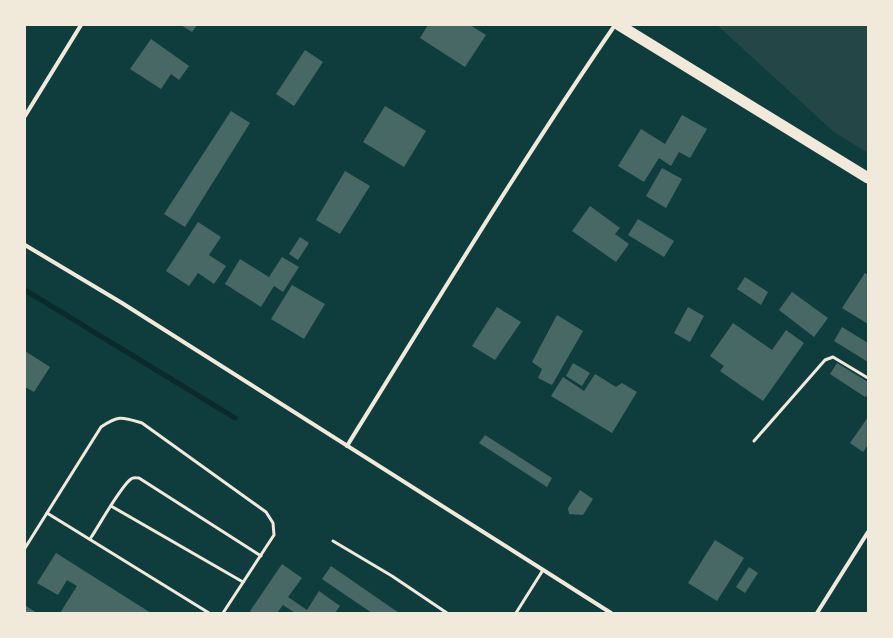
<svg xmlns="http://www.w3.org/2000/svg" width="893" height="638" font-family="Figtree,sans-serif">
  <rect width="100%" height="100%" fill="#0f3d3e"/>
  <polygon fill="#244646" points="717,25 868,25 868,153 834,132"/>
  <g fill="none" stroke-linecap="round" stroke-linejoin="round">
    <polyline stroke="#0a2a2b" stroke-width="5" points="25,290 235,418"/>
  </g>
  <g fill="#486865">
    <polygon points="181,25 197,25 192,32"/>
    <polygon points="428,25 470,25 486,35 465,67 420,38"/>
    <polygon points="151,39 189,66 179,80 171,74 161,89 130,69"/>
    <polygon points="305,50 323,62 294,106 276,94"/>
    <polygon points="385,106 426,131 404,167 363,142"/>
    <polygon points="231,111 250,123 185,227 164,214"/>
    <polygon points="682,115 707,129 690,158 679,152 671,166 659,158 644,182 618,166 641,129 665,144"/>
    <polygon points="662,168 682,179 666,208 646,196"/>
    <polygon points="345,171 370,186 340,234 316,220"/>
    <polygon points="590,206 620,228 615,234 629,244 616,262 572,231"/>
    <polygon points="638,219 674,241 664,257 628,235"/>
    <polygon points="198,222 221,237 209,255 226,266 214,284 198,273 189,286 166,271"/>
    <polygon points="300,237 309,243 298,260 289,254"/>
    <polygon points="282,257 299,267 283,292 274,286 261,307 225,284 240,259 269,277"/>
    <polygon points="865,273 868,275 868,324 842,308"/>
    <polygon points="745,277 768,292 761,305 737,289"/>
    <polygon points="292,285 325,304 304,339 271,319"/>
    <polygon points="792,292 828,318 814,337 779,310"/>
    <polygon points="497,307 521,322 495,360 472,346"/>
    <polygon points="688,307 704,316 690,342 674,333"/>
    <polygon points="557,315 583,331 552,385 538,378 542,369 532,362"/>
    <polygon points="733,323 772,350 786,330 804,343 763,401 720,371 724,366 710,356"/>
    <polygon points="842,327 868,343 868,362 834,341"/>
    <polygon points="25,351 50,367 34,392 25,387"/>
    <polygon points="573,363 590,373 582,386 566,376"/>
    <polygon points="837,363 868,382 868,395 865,397 830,374"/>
    <polygon points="595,374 616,387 622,383 637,392 612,433 551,396 563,377 584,391"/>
    <polygon points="868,417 868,445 863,452 850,443"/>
    <polygon points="485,435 552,478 547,487 479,443"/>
    <polygon points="580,490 593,499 583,515 569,514 568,508"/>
    <polygon points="715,540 744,558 717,601 688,583"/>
    <polygon points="56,553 151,613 60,613 77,586 67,580 58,595 37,583"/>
    <polygon points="282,564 302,578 288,597 307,610 319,591 340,606 335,613 295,613 283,605 277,613 253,613 250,611"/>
    <polygon points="331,566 399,613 372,613 322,579"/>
    <polygon points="749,567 758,573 745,593 736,587"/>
    <polygon points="26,606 37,613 25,613"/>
  </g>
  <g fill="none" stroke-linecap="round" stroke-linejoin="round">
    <g stroke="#f1e9da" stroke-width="3">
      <polyline points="754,441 825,360 833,357 868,378"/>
      <polyline points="111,506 243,582"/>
      <polyline points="47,513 209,613"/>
      <path d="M90,539c9,-13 30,-52 41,-60 2,-2 5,-1 8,-1l122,78"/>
      <polyline points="333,541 392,576 447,613"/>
      <path d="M25,548l76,-121c18,-12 21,-10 41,-4l124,89 7,11 1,12 -51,78"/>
      <polyline points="516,613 543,570"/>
    </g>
    <g stroke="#f1e9da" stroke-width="4">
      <polyline points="25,116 81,25"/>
      <polyline points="25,245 122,303 611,613"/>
      <path d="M347,446c88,-142 174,-284 268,-421"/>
      <polyline points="817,613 868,532"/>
    </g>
    <polyline stroke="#f1e9da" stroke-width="11" points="619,25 868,178"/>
  </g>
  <rect width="893" height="638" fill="none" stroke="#f1e9da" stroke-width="52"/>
</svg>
